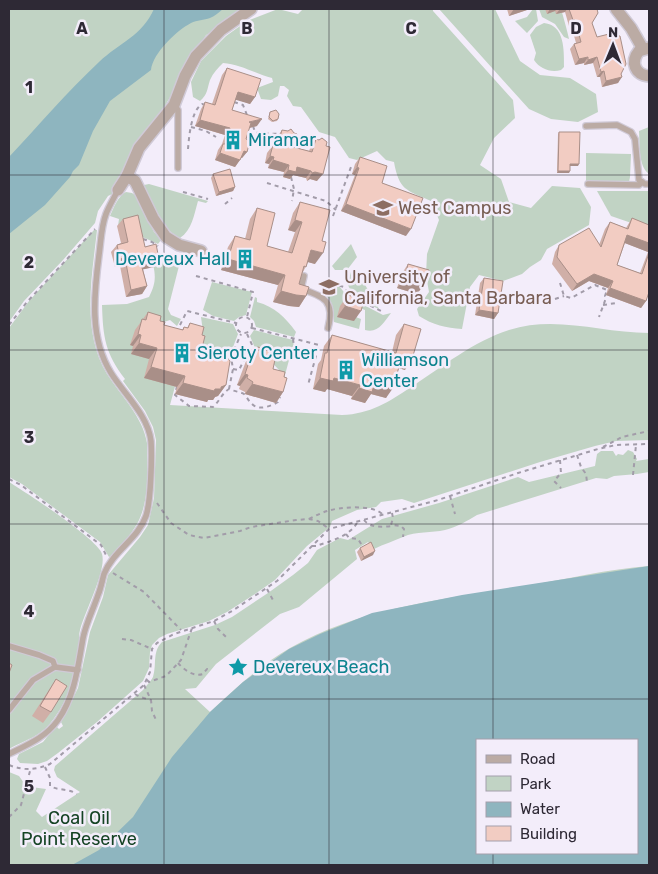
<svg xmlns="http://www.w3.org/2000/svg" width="658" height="874" font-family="Rubik,sans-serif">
  <rect width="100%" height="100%" fill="#f3edfa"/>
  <g fill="#c1d3c4" fill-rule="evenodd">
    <path d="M9,9h234l-19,11 -12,13c-8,0 -9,8 -11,13l-35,58 -1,10c-27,13 -37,52 -49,78l-8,4 -10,15 -3,12 -32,37 -39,41 -15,21z"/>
    <path d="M278,9l20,5 5,-5h130v2l80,89 2,18 -21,20 -14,27 21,14 8,23 22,6 21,-22 28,2 11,19 -2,18 -42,24 -6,11 -11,7 -8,7 -19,7 -24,-6 -9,12 -8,42c-16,-1 -29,-4 -43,-13l-2,-7 12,-17 -3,-17 1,-21 12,-34 -8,-19c-25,-11 -32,-11 -37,-39l-8,-2 -9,-9 -20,9 -8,-2 -14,-21 -16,-5 -18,-25 -8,-1 -6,-10 2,-6 -5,-4h-4l-2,10 -7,4 -10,-1 -4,-11 16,-6 -1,-4c-16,-4 -32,-14 -49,-15 -5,5 -10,10 -13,17 -3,9 -2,14 -10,21l-7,-4 -2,-15 10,-21 25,-25 21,-15z"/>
    <polygon points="439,9 495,9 520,61 540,75 570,78 596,94 598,112 578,122 551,119 529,109"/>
    <polygon points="533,9 536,9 538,21 527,33 515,21 527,17"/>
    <path d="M539,9h22c3,10 6,21 8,30l-5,-2 -9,-13 -13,-7z"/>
    <path d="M544,23c21,2 20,28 20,44l-3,3c-10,3 -21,-1 -27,-10l2,-7 -6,-18 6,-8z"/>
    <path d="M649,127v47c-11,-8 -9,-29 -10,-43z"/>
    <polygon points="586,153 631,154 630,177 629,182 586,181"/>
    <path d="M149,184l59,17 -2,2 -8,-2c-4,14 -6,29 -18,37 -18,-9 -27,-31 -34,-49l-2,-4z"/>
    <polygon points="597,191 649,191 649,229 611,216"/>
    <path d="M126,192l6,1 4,3 18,36 7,8 -3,4 -40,-18 1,-7 -9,-3c4,-9 8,-20 16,-24z"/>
    <path d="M94,230h3c-5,47 -16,101 10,144 14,22 36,43 40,69 0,26 3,58 -10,81 -7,12 -16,21 -24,31l-4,2 -9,-15 -78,-58 -13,-7v-149l20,-27z"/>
    <polygon points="351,244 357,257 347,270 335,270 332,266"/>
    <path d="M150,253l26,2 3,11 -11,43 3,6 10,4 -4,7 -7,-6 -9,3 34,39 8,-30 -2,-15 32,7 5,10 -8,21 -8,1 -45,23 -7,26 172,10c28,-1 47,-13 69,-28 31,-20 63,-46 98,-57 47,-15 93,3 140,3v107l-33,1 -21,5 -55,16 -126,41 -12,-4 -21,3 -5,5 -19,3 -25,11 -2,6 -23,19 -32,34 -20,14 -28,18 -18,9 -42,13 -8,4 -7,7 -2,7 -1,16 -6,13 -46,41 -39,31 -11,8 -9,3 -18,-1 -3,-4 2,-5 24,-12 13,-16 3,3 4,-3 -2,-4 17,-34 12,-56 13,-35 5,-22 32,-38 8,-12 6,-27 2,-58 -3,-13 -8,-16 -22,-30 2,-2c-20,-26 -22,-42 -23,-74l25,-1 22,-7c9,-17 6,-26 1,-44z"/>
    <path d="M356,269l23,40c-9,-4 -29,-13 -31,-25 0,-4 2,-8 3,-12z"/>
    <polygon points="212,282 252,292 246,315 239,317 234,321 213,316 203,310"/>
    <path d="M323,282l17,5 15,20 -2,9 8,3 -2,10 -25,-7c0,-14 -1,-22 -13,-31z"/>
    <path d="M255,297l2,1v4c18,5 28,15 39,30l-2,5 -38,-10 -2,-6 -4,-4z"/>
    <path d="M360,303l23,12 8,-2c-7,9 -13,21 -26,17v-20l-7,-3z"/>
    <polygon points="254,330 293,340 294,347 292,349 282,386 280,371 261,351 255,348 250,336"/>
    <path d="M628,450l5,2 4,7 -1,2 13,-2v13l-12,2 -23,2 -7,3 -11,-1 -119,37c-10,6 -20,12 -32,15 -13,3 -29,1 -42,7 -9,4 -19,7 -29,12l-6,-7 -13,8 2,9 -58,48 -19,7 -64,50 -20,24 -11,1 25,23c25,-23 50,-47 80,-64 72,-41 155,-49 236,-62 41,-7 82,-17 123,-20v299h-640v-93l10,4 5,7 7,4 15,2 -10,22 6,6 38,-25 -23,-15 -3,-7 1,-4 88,-76c3,-4 8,-9 10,-13 4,-13 -1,-25 9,-35l53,-17 17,-8 36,-24 25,-18 15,-12 9,-13 23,-12 8,2 34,-21 57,-16 79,-26 11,5 66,-16 2,-12 4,-3h12l3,5 2,-2 5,1zM477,740h160v113h-160z"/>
    <path d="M9,482c15,9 90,58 93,72 5,16 -18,59 -22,76 -2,8 0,15 -1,23 -3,22 -11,46 -24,64 -14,20 -26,21 -46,32z"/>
  </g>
  <g fill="#8eb5bf" fill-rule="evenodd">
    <path d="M154,9h69c-4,3 -8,7 -13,9 -6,2 -13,2 -19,5 -15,8 -38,30 -40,47l-41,31 -17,30 -14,34 -6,6 -3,6 -25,28 -36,29v-77c30,-32 58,-65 90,-95 20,-19 43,-26 55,-53z"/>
    <path d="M649,566v299h-577l27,-15 34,-33 39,-60 38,-45 33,-30 46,-33 31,-15 52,-21 90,-18zM477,740h160v113h-160z"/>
  </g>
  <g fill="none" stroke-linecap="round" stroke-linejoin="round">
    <defs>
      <g id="lane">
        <polyline points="174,105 178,110 178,168"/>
        <polyline points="586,126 617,125 631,132 635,139 639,180 645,184 649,184"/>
        <polyline points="588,184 639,185 642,182"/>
        <path d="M304,276l-3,13c24,7 34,13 27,39"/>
        <polyline points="9,646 39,655 53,661 55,667 33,680 9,710"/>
        <polyline points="55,667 78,670"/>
        <path d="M9,754c18,-9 36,-16 49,-34 17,-24 20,-54 25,-82 3,-15 10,-28 15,-43 3,-7 4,-14 6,-21 9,-23 34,-35 42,-58 5,-15 6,-59 5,-75 -3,-26 -27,-47 -40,-68 -22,-35 -17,-79 -12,-118 2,-14 2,-28 7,-41 3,-8 8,-16 12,-24"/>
      </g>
      <g id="street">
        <polyline points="616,9 631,28 643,49"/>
        <path d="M649,48l-10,3c-9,11 -4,24 10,25"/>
        <polyline points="127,176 135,181 153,218 166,237 179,245 201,251"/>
        <polyline points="118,190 127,176 139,148 174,105 185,76 196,56 221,30 251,9"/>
      </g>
    </defs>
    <use href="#lane" stroke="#d0cad7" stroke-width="8"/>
    <use href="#street" stroke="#d0cad7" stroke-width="14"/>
    <g stroke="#a29ca9" stroke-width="2" stroke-dasharray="4 4" stroke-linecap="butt">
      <polyline points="234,102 243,105 247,115"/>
      <polyline points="253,126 255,132 258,133 281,134"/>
      <polyline points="191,127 206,131 216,137"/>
      <path d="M188,149c1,-12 3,-38 14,-45l4,1"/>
      <polyline points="291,177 294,189 292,201"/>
      <polyline points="267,183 326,201 336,210"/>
      <polyline points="183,192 208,199"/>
      <polyline points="225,204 232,198"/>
      <polyline points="333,216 351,167"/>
      <polyline points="143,239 152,242 158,246"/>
      <polyline points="178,256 180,263"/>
      <polyline points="196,276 253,292 247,317"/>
      <polyline points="324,281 344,287 349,294 354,297"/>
      <polyline points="560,283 564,296 571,298 595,285 607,290 605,296 606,298 599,317"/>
      <polyline points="649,293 649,295"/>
      <polyline points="555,299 564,296"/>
      <polyline points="402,301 412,296 424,294"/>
      <polyline points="363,302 381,311"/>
      <polyline points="603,305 616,303"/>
      <circle cx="244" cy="325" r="8"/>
      <polyline points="9,325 27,302 95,229"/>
      <polyline points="180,325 187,311 236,323"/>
      <polyline points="252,328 319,345 308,385"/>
      <polyline points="247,334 254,349"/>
      <polyline points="293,339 295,354"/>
      <polyline points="293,351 315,357"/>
      <polyline points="233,369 239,370 246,356 251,356"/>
      <path d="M177,386l-2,9 14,11 24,1c6,-5 9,-14 16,-18 4,2 12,3 15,5 3,3 5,8 8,10 7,7 19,2 26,-2l2,-5"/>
      <polyline points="229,389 233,369 231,357 241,334"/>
      <polyline points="603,447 622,437 649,431"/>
      <polyline points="577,455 581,467 586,474 587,482"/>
      <polyline points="560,460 561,473 554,481 561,488"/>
      <polyline points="633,475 636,445"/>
      <polyline points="9,479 21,485 101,545 106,555"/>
      <polyline points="450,496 455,514"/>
      <polyline points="157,503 171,523 189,535 204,538 240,531 251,527 296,520 309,519 318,521 328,528"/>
      <polyline points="392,513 393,518 391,525 401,526 404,529 403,537"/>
      <path d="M309,519c6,-3 12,-6 18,-8 12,-4 48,-7 56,4"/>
      <path d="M364,520c6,8 19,7 28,6"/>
      <polyline points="346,534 349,538 358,539 363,547"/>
      <path d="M312,546h4c15,-5 35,-10 42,-25"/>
      <polyline points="113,573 144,592 181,630"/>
      <polyline points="267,589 274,602"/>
      <polyline points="214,621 218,629 226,637"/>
      <polyline points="122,639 131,640 152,649"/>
      <path d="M178,663c6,7 16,14 25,11l4,-5 4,1"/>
      <polyline points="147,680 149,682 166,676 181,660 192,628"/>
      <polyline points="144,685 151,700 152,711 156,720"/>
      <polyline points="135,694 140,697 151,700"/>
      <path d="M9,765c15,6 27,5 41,-1l94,-79 6,-13 2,-23 5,-6 17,-9 40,-13 18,-10 45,-30 52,-52 109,-29 80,-27 80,-24 18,-4 33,-1"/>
      <path d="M45,767l5,11v8c9,5 18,2 27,8"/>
      <polyline points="9,817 21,805 30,771"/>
    </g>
    <use href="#lane" stroke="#bbaba4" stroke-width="5.5"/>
    <use href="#street" stroke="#bbaba4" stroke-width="11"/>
  </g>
  <g fill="#d0afa7" fill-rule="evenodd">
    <polygon points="507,9 530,9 509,16"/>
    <polygon points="545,9 597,9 592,23 597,37 621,74 618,83 602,87 600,77 597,77 593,63 584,65 584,63 575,65 570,49 574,44 576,43 571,25 569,26 565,12 556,14 555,11 547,14"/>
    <polygon points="227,68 255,97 250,104 236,99 232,110 257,126 249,128 246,139 247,152 242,158 241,158 235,167 215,160 218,150 222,144 225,135 195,126 201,109 205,102 212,104 222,75"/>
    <polygon points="270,112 278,119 277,121 272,122 268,119"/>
    <polygon points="282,130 293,147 309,151 311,146 316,139 317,181 310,179 307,181 306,178 293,175 290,179 283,177 284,172 268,168 269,164 265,163 267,153 273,145 274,146 277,137"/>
    <polygon points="559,132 578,166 570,166 569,173 557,173 558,134"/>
    <polygon points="360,157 382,183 406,236 341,211 355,175 352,174 355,164"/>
    <polygon points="213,174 235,187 233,191 216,196 211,178"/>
    <polygon points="300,202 315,264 308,262 303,272 299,284 306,296 299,307 289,306 273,302 278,285 221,270 228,247 235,236 245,239 250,219 257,208 267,246 288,252 295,232 288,230 293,213"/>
    <path d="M632,218l17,7v67l-3,9 -5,7 -35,-13 2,-7 -19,-7 -17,10 -20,-27 3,-12 4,-7h40l6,-16 5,-7 16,6zM625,243l23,9 -8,21 -23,-8z"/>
    <polygon points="123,219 145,247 154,267 143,269 147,286 142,294 126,297 120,266 115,267 111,252 117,245 121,243 117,226"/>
    <polygon points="408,264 425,283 417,294 397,288 401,275"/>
    <polygon points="484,278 498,313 494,319 475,315 480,283"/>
    <polygon points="348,295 354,321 337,317 340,306"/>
    <polygon points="148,312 160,321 164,325 182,330 184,327 187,328 190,323 202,335 202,348 222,356 226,385 218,396 215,397 213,400 208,400 207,402 175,394 177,387 144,378 149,359 131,354 133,346 130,345 135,330"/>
    <polygon points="404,324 405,370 399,368 386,398 371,394 365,403 351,399 352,396 327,389 325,392 313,389 318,364 321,360 324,346 332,335 392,352 396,335"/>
    <polygon points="263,346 273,369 284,377 283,392 276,403 245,394 245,392 239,389 240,386 237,385 246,361 253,350 262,348"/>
    <polygon points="360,548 373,555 361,561 357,552"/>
    <polygon points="56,679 51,712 43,723 32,716"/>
  </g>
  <g fill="#a98f88">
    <polygon points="514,9 530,9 509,16"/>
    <polygon points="550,9 557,9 555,11 547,14"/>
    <polygon points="560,9 567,9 565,12 556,14"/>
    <polygon points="573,20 575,20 571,25 569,26"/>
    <polygon points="588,57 584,63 575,65 579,59"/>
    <polygon points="597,57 593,63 584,65 588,60"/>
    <polygon points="604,71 600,77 597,77 601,72"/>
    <polygon points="622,77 618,83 602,87 606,81"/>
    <polygon points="238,92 255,97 250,104 233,99"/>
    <polygon points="262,119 257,126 245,129 249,122"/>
    <polygon points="200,120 230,128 225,135 195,126"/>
    <polygon points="244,151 247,152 242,158 239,158"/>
    <polygon points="220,153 240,160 235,167 215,160"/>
    <polygon points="270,156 274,157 269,164 265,163"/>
    <polygon points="273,160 289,165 284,172 268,168"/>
    <polygon points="570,164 579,164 578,166 569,166"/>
    <polygon points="297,167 311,171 306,178 293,175 290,179 283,177 288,170"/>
    <polygon points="357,167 359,168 355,175 352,174"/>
    <polygon points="558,171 570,171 569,173 557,173"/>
    <polygon points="315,172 323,174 317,181 310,179 307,181 312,173"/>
    <polygon points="235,187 233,191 216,196 219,192"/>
    <polygon points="346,204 411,229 406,236 341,211"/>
    <polygon points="295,220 302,222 295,232 288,230"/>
    <polygon points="627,235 649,243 649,249 648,252 622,242"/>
    <polygon points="311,250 323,253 315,264 304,261"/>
    <polygon points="125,258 120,266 115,267 120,259"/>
    <polygon points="159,259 154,267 136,271 141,264"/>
    <polygon points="228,259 285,275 278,285 221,270"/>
    <polygon points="594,274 613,281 608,288 589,281 572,291 577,284"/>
    <polygon points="405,277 425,283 417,294 397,288"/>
    <polygon points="147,286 142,294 126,297 131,290"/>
    <polygon points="610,288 646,301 641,308 606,295"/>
    <polygon points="281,291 306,296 299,307 289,306 273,302"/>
    <polygon points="345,306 361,311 354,321 337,317"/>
    <polygon points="479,310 498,313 494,319 475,315"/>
    <polygon points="138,334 141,335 133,346 130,345"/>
    <polygon points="139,343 157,348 149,359 131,354"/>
    <polygon points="402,356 412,359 405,370 395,367"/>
    <polygon points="151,367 185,376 177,387 144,378"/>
    <polygon points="245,374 248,375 240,386 237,385"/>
    <polygon points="320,378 334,378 360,385 352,396 327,389 325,392 313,389"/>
    <polygon points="375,382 393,388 386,398 371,394 365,403 351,399 359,388"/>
    <polygon points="183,383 215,389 226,385 218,396 215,397 213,400 208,400 207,402 175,394"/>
    <polygon points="252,384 283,392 276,403 245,394"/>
    <polygon points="375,551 373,555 361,561 364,557"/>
  </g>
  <g fill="#f2ccc2" stroke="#a98f88">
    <polygon points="569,9 597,9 598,13 592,23 597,37 613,33 613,35 620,36 626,64 621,74 622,77 606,81 604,71 601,72 597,57 588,60 588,57 579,59 574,44 581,42 575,20 573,20"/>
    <polygon points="227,68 261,79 255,97 238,92 232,110 262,119 249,122 251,123 246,139 250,141 247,152 244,151 240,160 220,153 223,144 225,144 230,128 200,120 205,102 215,105"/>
    <polygon points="276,110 279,114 278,119 273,121 269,117 270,112"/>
    <polygon points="291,129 294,133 297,134 293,147 312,152 316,139 319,140 322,138 327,142 326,146 330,147 323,174 315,172 312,173 311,171 297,167 296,172 288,170 289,165 273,160 274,157 270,156 273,145 277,147 282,130 288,131"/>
    <polygon points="559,132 580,132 579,164 570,164 570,171 558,171"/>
    <polygon points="360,157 387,166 382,183 423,198 411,229 346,204 359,168 357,167"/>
    <polygon points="230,169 235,187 219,192 213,174"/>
    <polygon points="300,202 330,210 322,241 326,242 323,253 311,250 306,267 304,266 299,284 309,287 306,296 296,295 281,291 285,275 228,259 235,236 250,240 257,208 275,213 267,246 292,253 302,222 295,220"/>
    <polygon points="138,215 145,247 156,244 159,259 141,264 147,286 131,290 125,258 120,259 117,245 128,242 123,219"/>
    <polygon points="632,218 649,225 649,243 627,235 617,265 642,274 649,253 649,292 646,301 610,288 613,281 594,274 577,284 557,257 559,245 589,228 601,247 610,222 628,229"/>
    <polygon points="408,264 429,270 425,283 405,277"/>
    <polygon points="484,278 503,281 498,313 479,310"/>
    <polygon points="348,295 364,300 361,311 345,306"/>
    <polygon points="148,312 161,316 160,321 165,322 164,325 183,330 184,327 188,328 190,323 204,327 202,335 205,336 202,348 223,354 222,356 227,357 230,361 226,385 221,387 221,389 215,389 214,391 183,383 185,376 151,367 157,348 139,343 141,335 138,334 142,319 146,320"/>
    <polygon points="404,324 421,329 412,359 402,356 393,388 375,382 372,392 359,388 360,385 334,378 333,381 320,378 325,353 327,353 332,335 396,353"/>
    <polygon points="263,346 277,350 273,369 285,372 284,377 287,378 283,392 252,384 253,382 247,378 248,375 245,374 253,350 258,347 263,349"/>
    <polygon points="371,542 375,551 364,557 360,548"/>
    <polygon points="9,663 12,665 9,673"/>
    <polygon points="56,679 67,686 51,712 40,706"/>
  </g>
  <path fill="none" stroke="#2e2935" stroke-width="1" stroke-opacity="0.55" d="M164,9v856M329,9v856M493,9v731M9,175h640M9,350h640M9,524h640M9,699h640M493,853v12"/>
  <defs>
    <symbol id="building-bare" viewBox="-9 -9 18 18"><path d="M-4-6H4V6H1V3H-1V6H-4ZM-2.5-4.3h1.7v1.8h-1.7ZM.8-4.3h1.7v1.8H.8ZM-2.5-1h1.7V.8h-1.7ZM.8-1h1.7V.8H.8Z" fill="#0f9aa8" stroke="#f3edfa" stroke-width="2.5" paint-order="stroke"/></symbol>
    <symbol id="university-bare" viewBox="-9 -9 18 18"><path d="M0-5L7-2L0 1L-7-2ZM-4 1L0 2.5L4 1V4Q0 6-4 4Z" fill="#8d6e63" stroke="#f3edfa" stroke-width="2.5" paint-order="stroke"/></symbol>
    <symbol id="sight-bare" viewBox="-9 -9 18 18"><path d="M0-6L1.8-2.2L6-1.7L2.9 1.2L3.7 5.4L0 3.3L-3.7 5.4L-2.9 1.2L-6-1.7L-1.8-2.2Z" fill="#0f9aa8" stroke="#f3edfa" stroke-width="2.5" paint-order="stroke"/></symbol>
  </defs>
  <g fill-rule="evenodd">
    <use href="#building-bare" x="219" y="126" width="28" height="28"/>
    <use href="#university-bare" x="369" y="194" width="28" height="28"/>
    <use href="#building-bare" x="231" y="245" width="28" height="28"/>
    <use href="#university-bare" x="315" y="273" width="28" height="28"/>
    <use href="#building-bare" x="168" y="339" width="28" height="28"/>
    <use href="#building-bare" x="332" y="356" width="28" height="28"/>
    <use href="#sight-bare" x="224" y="653" width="28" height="28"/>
  </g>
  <g text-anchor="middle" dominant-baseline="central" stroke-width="5" stroke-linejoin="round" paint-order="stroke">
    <g font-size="18" fill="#0d838f" stroke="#f3edfa" text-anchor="start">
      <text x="248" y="140">Miramar</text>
      <text x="230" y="259" text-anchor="end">Devereux Hall</text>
      <text x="197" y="353">Sieroty Center</text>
      <text x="361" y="360">Williamson<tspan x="361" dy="21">Center</tspan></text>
      <text x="253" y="667">Devereux Beach</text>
    </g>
    <g font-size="18" fill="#785e54" stroke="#f3edfa" text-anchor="start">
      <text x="398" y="208">West Campus</text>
      <text x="344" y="277">University of<tspan x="344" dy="21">California, Santa Barbara</tspan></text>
    </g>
    <g font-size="18" fill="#154324" stroke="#f3edfa">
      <text x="79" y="818">Coal Oil<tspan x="79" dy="21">Point Reserve</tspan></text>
    </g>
  </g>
  <g font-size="16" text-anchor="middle" font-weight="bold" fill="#2e2935" stroke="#f3edfa" stroke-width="5" stroke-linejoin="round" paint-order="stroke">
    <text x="82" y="34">A</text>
    <text x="247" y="34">B</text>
    <text x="411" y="34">C</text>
    <text x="576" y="34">D</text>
    <text x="29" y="93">1</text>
    <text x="29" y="268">2</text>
    <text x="29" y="443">3</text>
    <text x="29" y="617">4</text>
    <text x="29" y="792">5</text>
  </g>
  <rect width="658" height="874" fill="none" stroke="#2e2935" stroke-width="20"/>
  <rect x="476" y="739" width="162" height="115" fill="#f3edfa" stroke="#a49fab"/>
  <rect x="486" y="755" width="25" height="8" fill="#bbaba4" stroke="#a49fab"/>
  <text x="520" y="764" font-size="15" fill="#2e2935">Road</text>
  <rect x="486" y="776" width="25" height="15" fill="#c1d3c4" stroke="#a49fab"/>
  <text x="520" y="789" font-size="15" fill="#2e2935">Park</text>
  <rect x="486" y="802" width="25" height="15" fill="#8eb5bf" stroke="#a49fab"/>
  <text x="520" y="814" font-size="15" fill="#2e2935">Water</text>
  <rect x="486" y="826" width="25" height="15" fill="#f2ccc2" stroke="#a49fab"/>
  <text x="520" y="839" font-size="15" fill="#2e2935">Building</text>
  <g transform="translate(613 45) rotate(1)" stroke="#f3edfa" stroke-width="4" paint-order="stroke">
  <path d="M0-4L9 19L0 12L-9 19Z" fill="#2e2935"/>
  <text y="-8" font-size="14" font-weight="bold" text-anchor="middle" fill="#2e2935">N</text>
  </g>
</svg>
